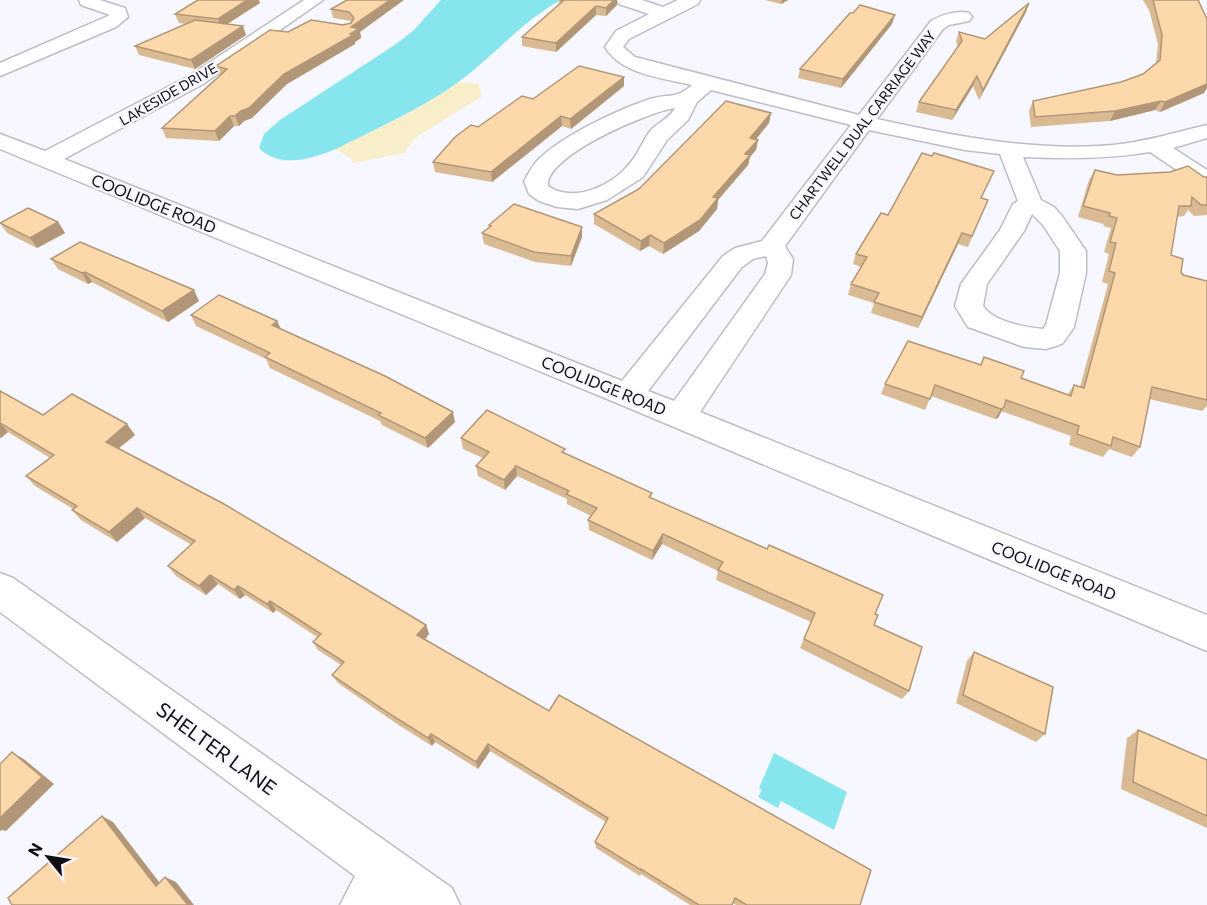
<svg xmlns="http://www.w3.org/2000/svg" width="1207" height="905" font-family="Commissioner,sans-serif">
  <rect width="100%" height="100%" fill="#f7f7ff"/>
  <polygon fill="#f8eec9" points="458,82 478,84 482,96 415,138 404,153 352,163 352,159 336,149 401,117"/>
  <g fill="#87e5ee">
    <path d="M441,0h120c-39,21 -68,57 -104,83 -38,27 -80,45 -121,66 -25,10 -56,20 -77,-1l5,-14 16,-14 116,-76 18,-14z"/>
    <polygon points="774,753 847,792 834,830 781,801 778,808 758,797 762,790 759,788"/>
  </g>
  <g fill="none" stroke-linecap="round" stroke-linejoin="round">
    <defs>
      <g id="minor">
        <polygon points="79,0 100,0 125,8 128,17 116,27 0,76 0,63 110,15 81,5"/>
        <path d="M304,0h19l-120,84 -139,75 558,222 101,-125 12,-8 27,-7 89,-116 -140,-35 -14,12 -9,18 -21,20 -24,37 -36,23 -29,9 -21,-2 -18,-6 -10,-7 -5,-13c5,-8 9,-17 16,-23 24,-23 77,-48 110,-59 19,-6 25,1 42,-14 -29,-7 -70,-10 -87,-38l11,-16 33,-17 -30,-10 -2,-4h25l21,7 15,-7h22l-2,4 -69,35 -6,8 12,10 224,58 72,-94c10,-6 26,-11 38,-8l3,4 -3,4 -20,4 -6,4 -66,90c77,17 157,33 236,26 33,-3 63,-13 94,-20v13l-34,10 34,22v17l-8,-2 -49,-33c-43,7 -84,7 -127,5l18,43 13,7 8,9 24,35v22l-12,54 -11,16 -7,3 -10,3 -22,-2 -56,-20 -13,-21 6,-22 39,-54 13,-26 5,-3 -18,-47 -35,-4 -96,-20 -84,116 8,13 -2,16 -91,137 507,203v36l-590,-248 -617,-254v-15l45,17 144,-75zM675,108c-5,10 -16,14 -24,22 -8,10 -12,22 -20,32 -17,23 -57,42 -83,24 -4,-30 102,-75 127,-78zM1032,214l11,11 17,26v22l-14,52 -3,4c-19,-2 -49,-7 -60,-23l4,-22 37,-53zM766,256l2,7 -3,11 -91,127 -26,-10 93,-123 12,-9z"/>
        <polygon points="0,573 13,578 452,888 460,905 340,905 355,876 0,612"/>
      </g>
    </defs>
    <use href="#minor" stroke="#bdbdc5" stroke-width="3"/>
    <use href="#minor" fill="#fff" fill-rule="evenodd"/>
  </g>
  <g fill="#daba92">
    <polygon points="347,0 360,32 361,38 355,42 355,44 287,84 252,118 244,121 239,126 234,126 219,141 166,138 162,128 219,76 216,66 288,32 351,23 351,21 333,18 331,9"/>
    <polygon points="559,0 617,5 606,16 596,15 556,52 522,46 522,37 559,4"/>
    <polygon points="765,0 788,0 781,4"/>
    <polygon points="1143,0 1198,0 1207,19 1207,88 1204,93 1160,112 1155,110 1110,121 1031,127 1029,111 1033,101 1121,82 1143,74 1156,64 1158,44 1149,10"/>
    <polygon points="260,3 227,24 246,35 195,69 139,55 135,46 186,24 179,23 175,14"/>
    <polygon points="1029,3 1026,12 979,100 973,86 952,120 916,112 919,102 958,47 956,41 959,32 985,39"/>
    <polygon points="892,24 841,88 798,78 800,69"/>
    <polygon points="624,86 571,129 562,126 492,182 435,172 433,162 533,99"/>
    <polygon points="771,113 769,123 756,139 758,140 756,150 750,157 748,165 718,200 717,209 699,231 663,254 649,246 640,251 594,224 594,214"/>
    <polygon points="1095,170 1117,175 1207,177 1207,215 1194,216 1188,210 1184,216 1177,217 1171,255 1183,275 1207,281 1207,406 1202,411 1149,399 1140,447 1132,457 1109,449 1103,457 1069,445 1071,436 1001,411 998,418 995,419 931,396 925,410 881,394 885,384 980,365 984,357 1021,378 1068,394 1074,385 1080,387 1108,284 1102,282 1109,254 1104,252 1111,228 1103,226 1104,224 1078,217 1089,180"/>
    <polygon points="981,198 988,200 968,247 958,244 918,328 871,313 874,303 848,295 851,284 861,267 853,264 856,254 888,215"/>
    <polygon points="58,222 65,233 37,248 7,233 0,223"/>
    <polygon points="489,225 582,227 582,237 571,266 535,262 484,244 482,233 490,227"/>
    <polygon points="51,259 199,301 168,322 92,282 88,284 58,269"/>
    <polygon points="191,315 277,321 281,329 455,422 428,448 382,425 380,421 270,368 266,359 196,326"/>
    <polygon points="0,391 43,415 135,435 118,449 426,625 429,634 425,639 860,905 736,905 733,903 732,905 690,905 641,874 640,876 596,848 595,842 606,822 490,751 478,769 435,742 432,746 397,724 338,683 332,675 341,665 318,650 313,642 317,637 276,610 273,613 245,595 240,599 218,584 206,595 176,576 168,566 192,545 145,518 117,542 81,520 72,510 73,509 35,486 26,476 50,458 8,432 1,438 0,437"/>
    <polygon points="461,438 566,454 652,493 651,498 875,614 874,625 909,691 902,699 800,648 811,622 716,580 718,571 662,544 652,560 589,530 588,520 591,516 567,504 567,499 517,476 505,490 478,476 476,466 483,458 463,449"/>
    <polygon points="974,652 1045,734 1036,742 956,703 967,661"/>
    <polygon points="1138,730 1207,760 1207,828 1121,789 1127,738"/>
  </g>
  <g fill="#b19777">
    <polygon points="247,0 259,0 260,3 221,28 218,19"/>
    <polygon points="390,0 404,0 360,32 361,38 355,42 355,44 287,84 252,118 244,121 239,126 235,116 241,111 284,74"/>
    <polygon points="614,0 617,0 617,5 606,16 606,8"/>
    <polygon points="782,0 788,0 781,4"/>
    <polygon points="1029,3 1026,12 979,100 983,90"/>
    <polygon points="596,6 596,15 556,52 556,43"/>
    <polygon points="895,15 892,24 841,88 843,79"/>
    <polygon points="243,26 246,35 195,69 191,60"/>
    <polygon points="977,76 973,86 952,120 956,110"/>
    <polygon points="624,77 624,86 571,129 570,119"/>
    <polygon points="1207,84 1207,88 1204,93 1160,112 1165,102"/>
    <polygon points="1161,101 1155,110 1110,121 1115,111"/>
    <polygon points="771,113 769,123 749,148 750,138"/>
    <polygon points="230,116 234,126 219,141 215,131"/>
    <polygon points="561,116 562,126 492,182 491,172"/>
    <polygon points="758,140 756,150 750,157 748,165 718,200 717,209 699,231 663,254 664,243 713,197 745,154"/>
    <polygon points="58,222 65,233 37,248 30,238"/>
    <polygon points="582,227 582,237 571,266 571,256"/>
    <polygon points="962,233 958,244 918,328 922,317"/>
    <polygon points="650,235 649,246 640,251 641,241"/>
    <polygon points="85,272 92,282 88,284 82,273"/>
    <polygon points="194,290 199,301 168,322 162,311"/>
    <polygon points="277,321 282,332 272,325"/>
    <polygon points="1004,407 998,418 995,419 1001,409"/>
    <polygon points="453,412 455,422 428,448 425,438"/>
    <polygon points="0,423 8,432 1,438 0,437"/>
    <polygon points="127,424 135,435 114,452 106,442"/>
    <polygon points="516,466 517,476 505,490 504,480"/>
    <polygon points="137,508 145,518 117,542 109,532"/>
    <polygon points="663,534 662,544 652,560 653,551"/>
    <polygon points="210,575 218,584 206,595 199,586"/>
    <polygon points="238,586 245,595 240,599 234,590"/>
    <polygon points="270,601 276,610 273,613 267,604"/>
    <polygon points="426,625 429,634 421,644 417,635"/>
    <polygon points="431,734 435,742 432,746 428,738"/>
    <polygon points="488,744 490,751 478,769 476,762"/>
    <polygon points="12,752 25,760 54,784 6,831 2,830 0,831 0,818"/>
    <polygon points="102,816 113,822 166,891 156,886"/>
    <polygon points="165,877 176,882 194,905 188,905"/>
  </g>
  <g fill="#fdd8aa" stroke="#b19777" stroke-width="1.5">
    <polygon points="198,0 247,0 218,19 175,14"/>
    <polygon points="347,0 390,0 351,27 359,29 350,34 353,35 284,74 249,108 241,111 235,116 230,116 215,131 162,128 227,69 216,66 270,30 288,32 311,20 343,25 351,23 354,18 349,12 331,9"/>
    <polygon points="560,0 614,0 606,8 596,6 556,43 522,37 563,1"/>
    <polygon points="1153,0 1198,0 1207,19 1207,84 1165,102 1161,101 1115,111 1035,117 1033,101 1121,82 1143,74 1160,60 1162,35"/>
    <polygon points="1029,3 983,90 977,76 956,110 919,102 962,41 959,32 985,39"/>
    <polygon points="860,5 895,15 843,79 800,69 850,13 853,13"/>
    <polygon points="195,20 243,26 191,60 135,46"/>
    <polygon points="579,66 624,77 570,119 561,116 491,172 433,162 455,137 471,125 478,127 522,96 533,99"/>
    <polygon points="726,101 771,113 750,138 758,140 745,154 750,155 713,197 718,198 700,220 664,243 650,235 641,241 594,214 639,189"/>
    <polygon points="922,153 932,156 934,153 994,171 981,198 988,200 972,236 962,233 922,317 874,302 879,293 851,284 867,257 856,254 881,213 888,215"/>
    <polygon points="1188,166 1204,177 1207,177 1207,205 1201,205 1192,197 1191,206 1179,206 1171,255 1183,259 1181,272 1183,275 1207,281 1207,400 1152,387 1140,447 1113,437 1111,446 1077,434 1079,426 1006,400 1004,407 1001,409 935,385 930,399 885,384 908,341 981,365 984,357 1024,371 1021,378 1071,396 1074,385 1084,388 1115,273 1109,271 1116,243 1110,242 1117,218 1109,216 1110,213 1083,206 1095,170 1117,175 1170,172"/>
    <polygon points="514,204 582,227 571,256 534,252 482,233 491,226 489,225"/>
    <polygon points="28,208 58,222 30,238 0,223"/>
    <polygon points="80,242 194,290 162,311 85,272 82,273 51,259"/>
    <polygon points="219,295 277,321 272,325 385,376 453,412 425,438 378,415 381,413 265,357 270,353 191,315"/>
    <polygon points="0,391 43,415 72,394 127,424 106,442 224,504 426,625 417,635 549,711 559,695 871,870 860,905 747,905 735,898 732,905 699,905 641,869 641,870 595,842 608,818 488,744 476,762 431,734 428,738 393,716 332,675 344,662 313,642 321,634 270,601 267,604 238,586 234,590 210,575 199,586 168,566 195,541 137,508 109,532 72,510 77,506 26,476 54,455 0,423"/>
    <polygon points="487,410 565,449 562,452 652,493 649,497 767,549 769,545 883,595 875,614 878,615 874,625 922,647 909,691 804,639 815,613 718,570 723,562 663,534 653,551 588,520 597,508 566,494 569,491 516,466 504,480 476,466 489,452 461,438"/>
    <polygon points="974,652 1053,687 1045,734 963,695"/>
    <polygon points="1138,730 1207,760 1207,816 1133,782"/>
    <polygon points="12,752 42,777 0,818 0,764"/>
    <polygon points="102,816 156,886 165,877 188,905 12,905 8,898"/>
  </g>
  <g text-anchor="middle" dominant-baseline="central" stroke-width="4.5" stroke-linejoin="round" paint-order="stroke">
    <g font-size="14" fill="#100f12" stroke="#f7f7ff">
      <text transform="translate(168 94) rotate(-30)">LAKESIDE DRIVE</text>
      <text transform="translate(862 125) rotate(-53)">CHARTWELL DUAL CARRIAGE WAY</text>
    </g>
    <g font-size="16" fill="#100f12" stroke="#f7f7ff">
      <text transform="translate(154 203) rotate(22)">COOLIDGE ROAD</text>
      <text transform="translate(604 385) rotate(22)">COOLIDGE ROAD</text>
      <text transform="translate(1054 570) rotate(22)">COOLIDGE ROAD</text>
    </g>
    <g font-size="20" fill="#100f12" stroke="#f7f7ff">
      <text transform="translate(217 748) rotate(36)">SHELTER LANE</text>
    </g>
  </g>
  <g transform="translate(48 857) rotate(300)" stroke="#f7f7ff" stroke-width="4.5" paint-order="stroke">
  <path d="M0-4.5L10 22L0 15L-10 22Z" fill="#100f12"/>
  <text y="-9" font-size="16" font-weight="bold" text-anchor="middle" fill="#100f12">N</text>
  </g>
</svg>
